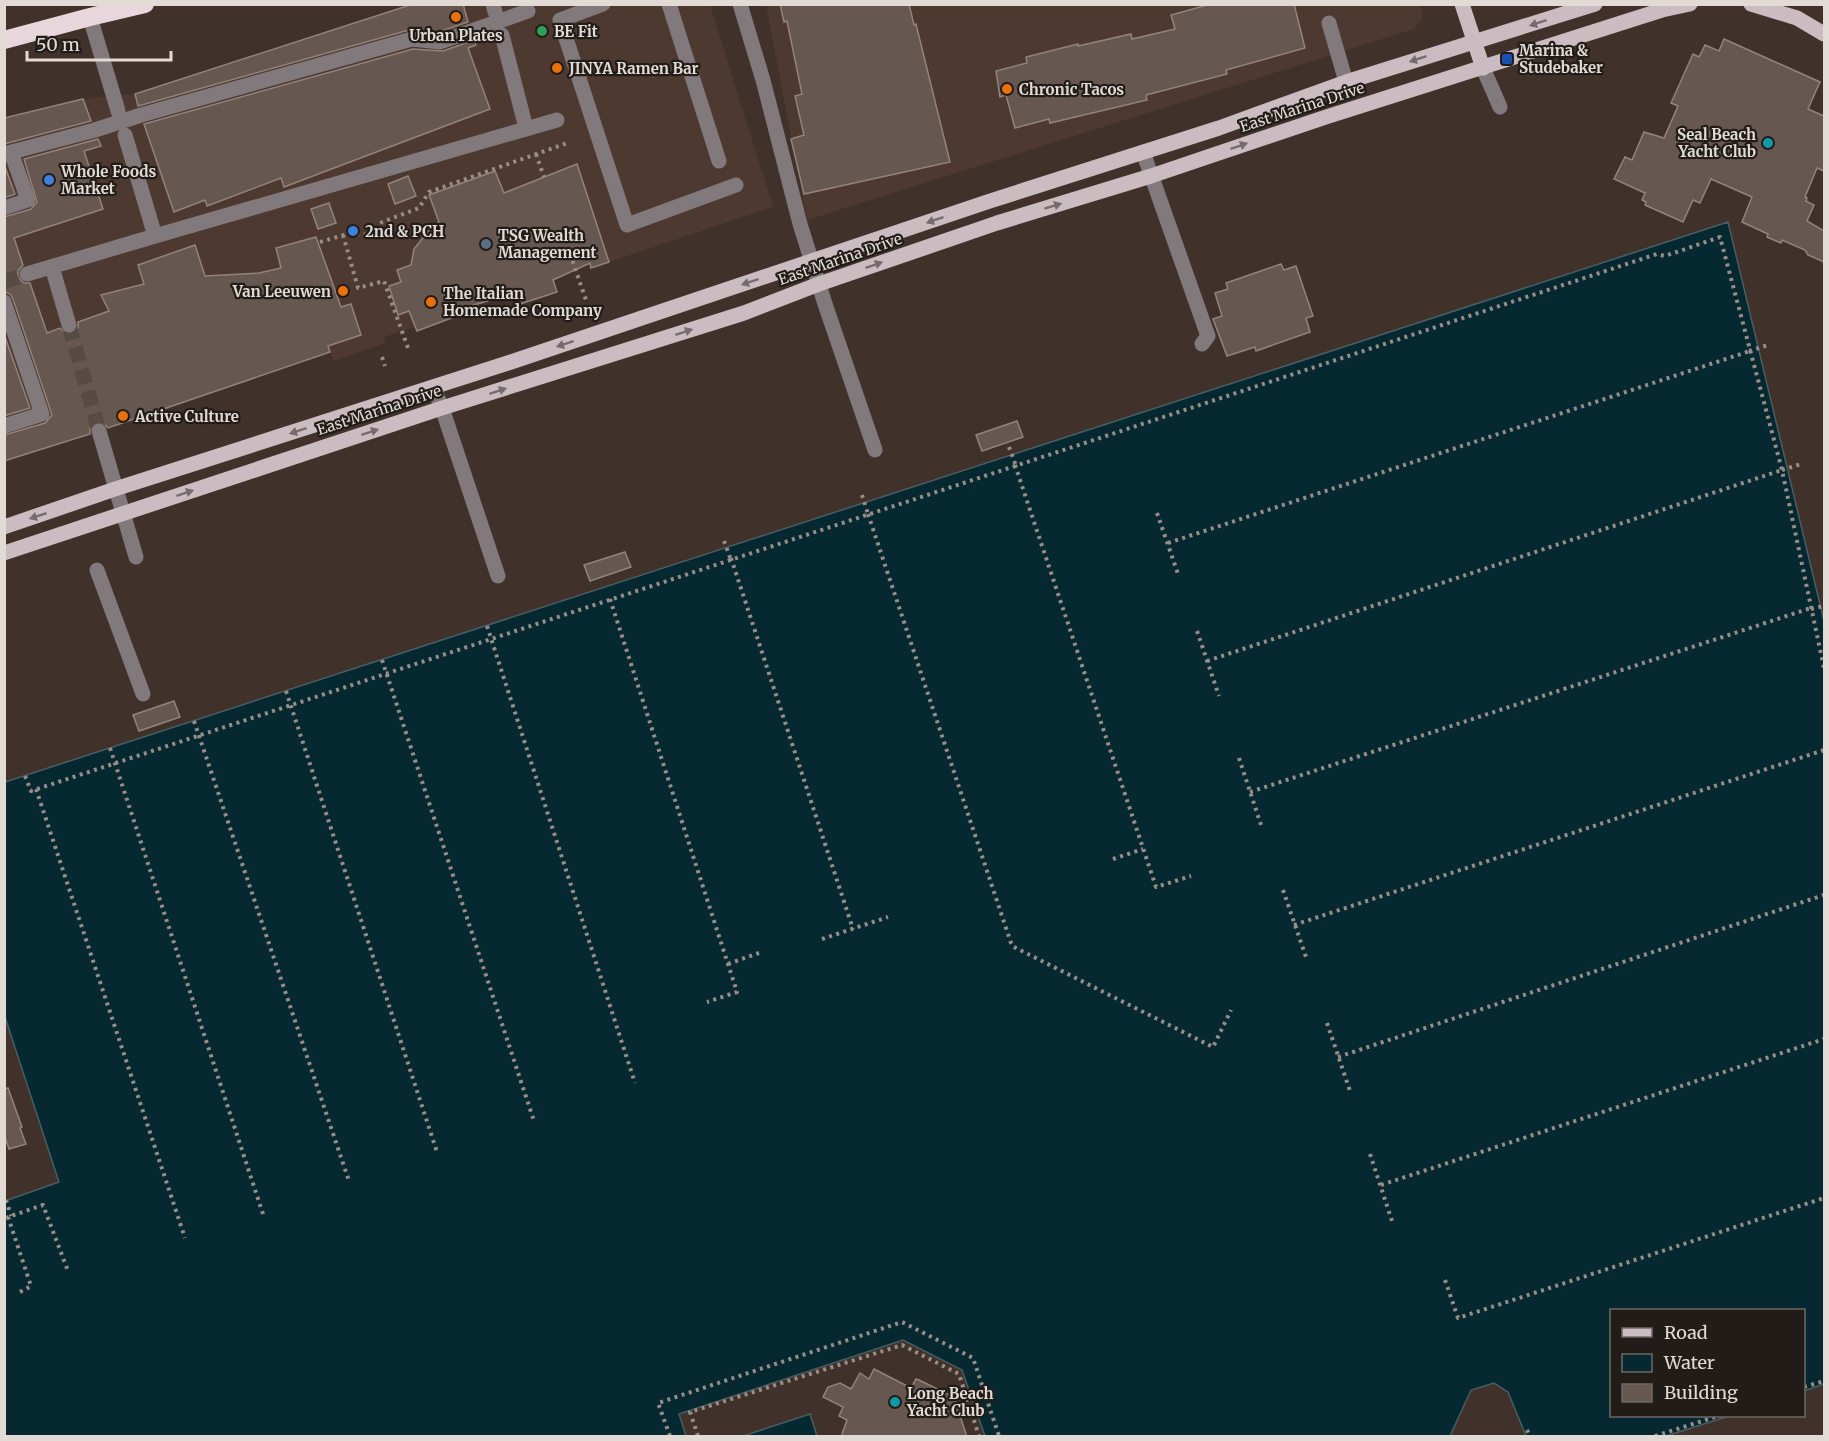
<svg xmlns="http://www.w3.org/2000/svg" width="1829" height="1441" font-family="Merriweather,serif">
  <rect width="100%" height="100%" fill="#40322b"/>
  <g fill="#4d392f">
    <polygon points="1420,4 1423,18 1414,29 807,220 766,5"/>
    <polygon points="413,5 710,5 773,207 591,268 584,249 553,280 557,292 520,304 517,292 461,309 462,314 417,331 415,327 384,337 385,343 334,361 330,352 5,461 4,118 83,99 135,94"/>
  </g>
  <g fill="#062931" stroke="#485e62" stroke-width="1.5">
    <polygon points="1728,222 1824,621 1824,1384 1804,1391 1804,1310 1612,1310 1612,1416 1729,1416 1666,1436 1526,1436 1508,1392 1494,1383 1471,1390 1450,1436 985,1436 962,1370 903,1340 679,1414 686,1436 5,1436 5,1201 59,1182 5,1017 5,782"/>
    <polygon points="810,1414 817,1436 747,1436 746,1435"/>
  </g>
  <g fill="#665750" stroke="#93837b" stroke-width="1.5">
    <polygon points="413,4 463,4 468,22 439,32 409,30 138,106 135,94"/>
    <polygon points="780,4 909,4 914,25 916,24 950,162 804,194 791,139 804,135 795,96 802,94 787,21 784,22"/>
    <polygon points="1211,4 1294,4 1305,48 1226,70 1227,74 1146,95 1147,100 1050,123 1049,119 1015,128 1006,95 1000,97 996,71 1027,63 1026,57 1078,44 1078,46 1131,34 1132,39 1175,29 1171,15"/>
    <polygon points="1724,39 1820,82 1808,109 1824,116 1824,171 1817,168 1805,197 1807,198 1806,201 1814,205 1807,221 1824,231 1824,262 1808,255 1805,250 1782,240 1781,243 1767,237 1768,234 1742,222 1752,197 1711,179 1700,203 1693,200 1683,222 1645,205 1646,202 1642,200 1645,193 1614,179 1625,157 1632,160 1644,132 1664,138 1678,106 1671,103 1693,54 1699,57 1705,45 1719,51"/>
    <polygon points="474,40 476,45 468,48 490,109 284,187 281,178 207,206 205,200 174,212 144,124 413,49 443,51"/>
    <polygon points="83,99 91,121 4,144 4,118"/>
    <polygon points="98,139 101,146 84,151 103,209 14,238 23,265 18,271 18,277 24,283 30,283 47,333 60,328 66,334 72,334 78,328 78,322 109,311 101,295 144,284 138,265 195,245 205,276 259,273 281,268 276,248 316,237 341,307 351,304 361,335 328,346 330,352 108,428 102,422 96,422 90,428 90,434 4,461 4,435 45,423 52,415 13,299 10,294 4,292 4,217 31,209 37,202 24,159"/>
    <polygon points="4,164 15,194 4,198"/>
    <polygon points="577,164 609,262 591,268 590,263 553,280 557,292 520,304 517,292 461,309 462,314 417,331 409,311 398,315 389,286 401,282 397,270 411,265 414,249 429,230 439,222 429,195 495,171 504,193"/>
    <polygon points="408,176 416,196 395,204 388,184"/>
    <polygon points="329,203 336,223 318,229 311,209"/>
    <polygon points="1281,264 1284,270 1296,266 1313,316 1306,318 1310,332 1256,351 1255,347 1227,356 1213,319 1222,316 1215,293 1228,289 1226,283"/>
    <polygon points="4,334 30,408 4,416"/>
    <polygon points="1017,421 1023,437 982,451 976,435"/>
    <polygon points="625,552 631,567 590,581 584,565"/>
    <polygon points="174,701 180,717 139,731 133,715"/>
    <polygon points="8,1088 22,1127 20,1128 26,1144 9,1149 4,1134 4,1089"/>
    <polygon points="874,1369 911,1388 916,1379 919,1380 954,1397 967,1437 841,1437 847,1420 839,1416 843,1407 823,1397 828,1387 840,1383 851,1389 860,1373 869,1379"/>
  </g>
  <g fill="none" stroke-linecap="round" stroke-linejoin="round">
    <g stroke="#584b44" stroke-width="15" stroke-dasharray="15 8" stroke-linecap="butt">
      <polyline points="4,282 27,274"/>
      <polyline points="69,325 99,431"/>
    </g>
    <g stroke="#988d87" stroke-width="4" stroke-dasharray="3 4.5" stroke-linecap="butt">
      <polyline points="536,154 544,177"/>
      <polyline points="343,235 358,288 384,281 408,348"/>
      <polyline points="320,242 351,233 367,235 376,232 382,222 419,208 429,192 570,142"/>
      <polyline points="570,254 586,300"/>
      <polyline points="1749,351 1768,345"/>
      <polyline points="382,357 385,366"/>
      <polyline points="1009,447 1016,466"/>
      <polyline points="1015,465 1156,887 1191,876"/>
      <polyline points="1782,470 1801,464"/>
      <polyline points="862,495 868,514"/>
      <polyline points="1157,513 1178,574"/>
      <polyline points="868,514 1012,946 1213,1047 1231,1010"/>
      <polyline points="724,541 731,560"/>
      <polyline points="1168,543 1750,351"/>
      <polyline points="731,558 853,929"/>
      <polyline points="610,599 737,992 707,1002"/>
      <polyline points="1811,609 1824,606"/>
      <polyline points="487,626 635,1083"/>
      <polyline points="1197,631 1219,696"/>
      <polyline points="382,660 534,1121"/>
      <polyline points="1207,661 1782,470"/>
      <polyline points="286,691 437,1152"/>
      <polyline points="194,721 349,1181"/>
      <polyline points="110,748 263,1214"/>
      <polyline points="1239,758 1262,828"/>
      <polyline points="25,776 31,791 1657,254 1665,256 1720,237 1782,470 1824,668"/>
      <polyline points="36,789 185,1238"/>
      <polyline points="1250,792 1811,608"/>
      <polyline points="1113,859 1143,849"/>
      <polyline points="1283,890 1307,960"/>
      <polyline points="1294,925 1824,750"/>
      <polyline points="822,939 888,917"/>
      <polyline points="728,964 759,953"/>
      <polyline points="1327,1023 1350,1091"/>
      <polyline points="1338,1057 1824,895"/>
      <polyline points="1370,1154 1392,1221"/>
      <polyline points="1381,1185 1824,1039"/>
      <polyline points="6,1200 11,1216"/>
      <polyline points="1445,1280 1458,1318 1824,1198"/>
      <polyline points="20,1292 31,1286 8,1217 43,1205 68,1271"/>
      <polyline points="1804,1387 1824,1381"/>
      <polyline points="1527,1430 1530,1436"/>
      <polyline points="670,1436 658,1403 902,1322 973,1358 999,1436"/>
      <polyline points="698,1436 690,1412 902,1345 959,1374 979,1436"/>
      <polyline points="1655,1436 1718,1416"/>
    </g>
    <g stroke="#81797c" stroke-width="15">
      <polyline points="493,4 495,12"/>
      <polyline points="603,4 560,20 627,225 736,185"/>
      <polyline points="669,4 719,161"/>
      <polyline points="740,4 763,80 800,224 825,304 875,450"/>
      <polyline points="90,17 118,111"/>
      <polyline points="1329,23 1346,82"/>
      <polyline points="502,35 526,128"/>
      <polyline points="1483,68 1500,107"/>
      <polyline points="1143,152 1208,336 1202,344"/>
      <polyline points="4,154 95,130 141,115 412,39 440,42 528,11"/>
      <polyline points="4,208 28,200 11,152"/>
      <polyline points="155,236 557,120"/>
      <polyline points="52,267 69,325"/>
      <polyline points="27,274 155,236 125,135"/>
      <polyline points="4,302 42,414 4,426"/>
      <polyline points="433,387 442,408 498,576"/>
      <polyline points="99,431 136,557"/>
      <polyline points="97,570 143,694"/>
    </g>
    <g stroke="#cbbcc2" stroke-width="15">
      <polyline points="1462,4 1483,68"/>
      <polyline points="1751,4 1797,18 1824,34"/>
      <polyline points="4,527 115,489 511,362 990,201 1219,128 1346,82 1595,4"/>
      <polyline points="4,553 442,408 744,313 819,284 997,223 1151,176 1326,117 1662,10 1690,4"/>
    </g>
    <polyline stroke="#e8d6dd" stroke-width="18" points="4,40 90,17 145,4"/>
  </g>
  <defs><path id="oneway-solid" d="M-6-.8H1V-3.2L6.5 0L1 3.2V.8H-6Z" transform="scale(1.5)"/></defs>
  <g fill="#766c6e">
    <use href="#oneway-solid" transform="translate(1538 23) rotate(162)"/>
    <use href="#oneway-solid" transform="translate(1418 59) rotate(162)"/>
    <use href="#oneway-solid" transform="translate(1239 146) rotate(-19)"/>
    <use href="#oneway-solid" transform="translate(1053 206) rotate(-17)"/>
    <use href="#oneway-solid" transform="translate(935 220) rotate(161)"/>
    <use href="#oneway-solid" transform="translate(874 265) rotate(-19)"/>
    <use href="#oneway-solid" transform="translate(750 282) rotate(162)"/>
    <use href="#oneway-solid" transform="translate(684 332) rotate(-18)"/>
    <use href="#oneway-solid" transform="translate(565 344) rotate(162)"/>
    <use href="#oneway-solid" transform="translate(498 391) rotate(-18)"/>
    <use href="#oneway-solid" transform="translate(298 431) rotate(162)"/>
    <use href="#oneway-solid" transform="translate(370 432) rotate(-18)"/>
    <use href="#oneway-solid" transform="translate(185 493) rotate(-18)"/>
    <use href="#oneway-solid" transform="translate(38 516) rotate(162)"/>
  </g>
  <g fill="#e8710a" stroke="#221c19" stroke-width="2">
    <circle cx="456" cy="17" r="6"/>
    <circle cx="557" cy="68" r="6"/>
    <circle cx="1007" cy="89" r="6"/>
    <circle cx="343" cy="291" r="6"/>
    <circle cx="431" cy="302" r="6"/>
    <circle cx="123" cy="416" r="6"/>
  </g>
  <circle fill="#2e9e5b" stroke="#221c19" stroke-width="2" cx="542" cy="31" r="6"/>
  <rect fill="#1a4fb4" stroke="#221c19" stroke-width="2" x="1501" y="53" width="12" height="12" rx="3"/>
  <g fill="#0f9aa8" stroke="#221c19" stroke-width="2">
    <circle cx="1768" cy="143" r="6"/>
    <circle cx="895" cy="1402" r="6"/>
  </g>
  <g fill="#3f7fe0" stroke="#221c19" stroke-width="2">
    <circle cx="49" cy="180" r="6"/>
    <circle cx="353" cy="231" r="6"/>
  </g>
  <circle fill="#5c6f8a" stroke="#221c19" stroke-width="2" cx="486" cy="244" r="6"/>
  <g text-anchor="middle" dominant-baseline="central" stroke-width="4.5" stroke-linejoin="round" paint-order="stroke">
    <g font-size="15" font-weight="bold" fill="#e2dad5" stroke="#221c19" text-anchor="start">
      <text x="554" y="31">BE Fit</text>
      <text x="456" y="35" text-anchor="middle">Urban Plates</text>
      <text x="1519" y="50">Marina &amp;<tspan x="1519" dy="17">Studebaker</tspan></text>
      <text x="569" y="68">JINYA Ramen Bar</text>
      <text x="1019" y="89">Chronic Tacos</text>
      <text x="1756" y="134" text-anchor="end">Seal Beach<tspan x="1756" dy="17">Yacht Club</tspan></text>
      <text x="61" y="171">Whole Foods<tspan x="61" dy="17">Market</tspan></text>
      <text x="365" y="231">2nd &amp; PCH</text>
      <text x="498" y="235">TSG Wealth<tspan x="498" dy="17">Management</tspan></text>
      <text x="331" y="291" text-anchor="end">Van Leeuwen</text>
      <text x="443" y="293">The Italian<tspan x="443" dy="17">Homemade Company</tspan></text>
      <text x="135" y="416">Active Culture</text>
      <text x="907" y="1393">Long Beach<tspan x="907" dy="17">Yacht Club</tspan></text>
    </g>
    <g font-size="15" fill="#e2dad5" stroke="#221c19">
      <text transform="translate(1302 107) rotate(-18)">East Marina Drive</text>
      <text transform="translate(840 259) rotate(-19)">East Marina Drive</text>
      <text transform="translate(379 410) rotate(-18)">East Marina Drive</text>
    </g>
  </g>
  <rect width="1829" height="1441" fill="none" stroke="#e2dad5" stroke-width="12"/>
  <rect x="1610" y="1309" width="195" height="108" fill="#221c19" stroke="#6f6864" stroke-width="1.5"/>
  <rect x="1622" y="1328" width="30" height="9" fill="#cbbcc2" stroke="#6f6864" stroke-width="1.5"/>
  <text x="1664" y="1339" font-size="18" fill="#e2dad5">Road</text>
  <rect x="1622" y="1354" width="30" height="18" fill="#062931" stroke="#6f6864" stroke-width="1.5"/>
  <text x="1664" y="1369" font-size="18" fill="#e2dad5">Water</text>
  <rect x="1622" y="1384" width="30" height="18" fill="#665750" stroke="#6f6864" stroke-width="1.5"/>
  <text x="1664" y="1399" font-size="18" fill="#e2dad5">Building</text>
  <path d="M27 51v9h144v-9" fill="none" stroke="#e2dad5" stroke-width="3"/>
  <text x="36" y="51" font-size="18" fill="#e2dad5" stroke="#221c19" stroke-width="4.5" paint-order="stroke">50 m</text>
</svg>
